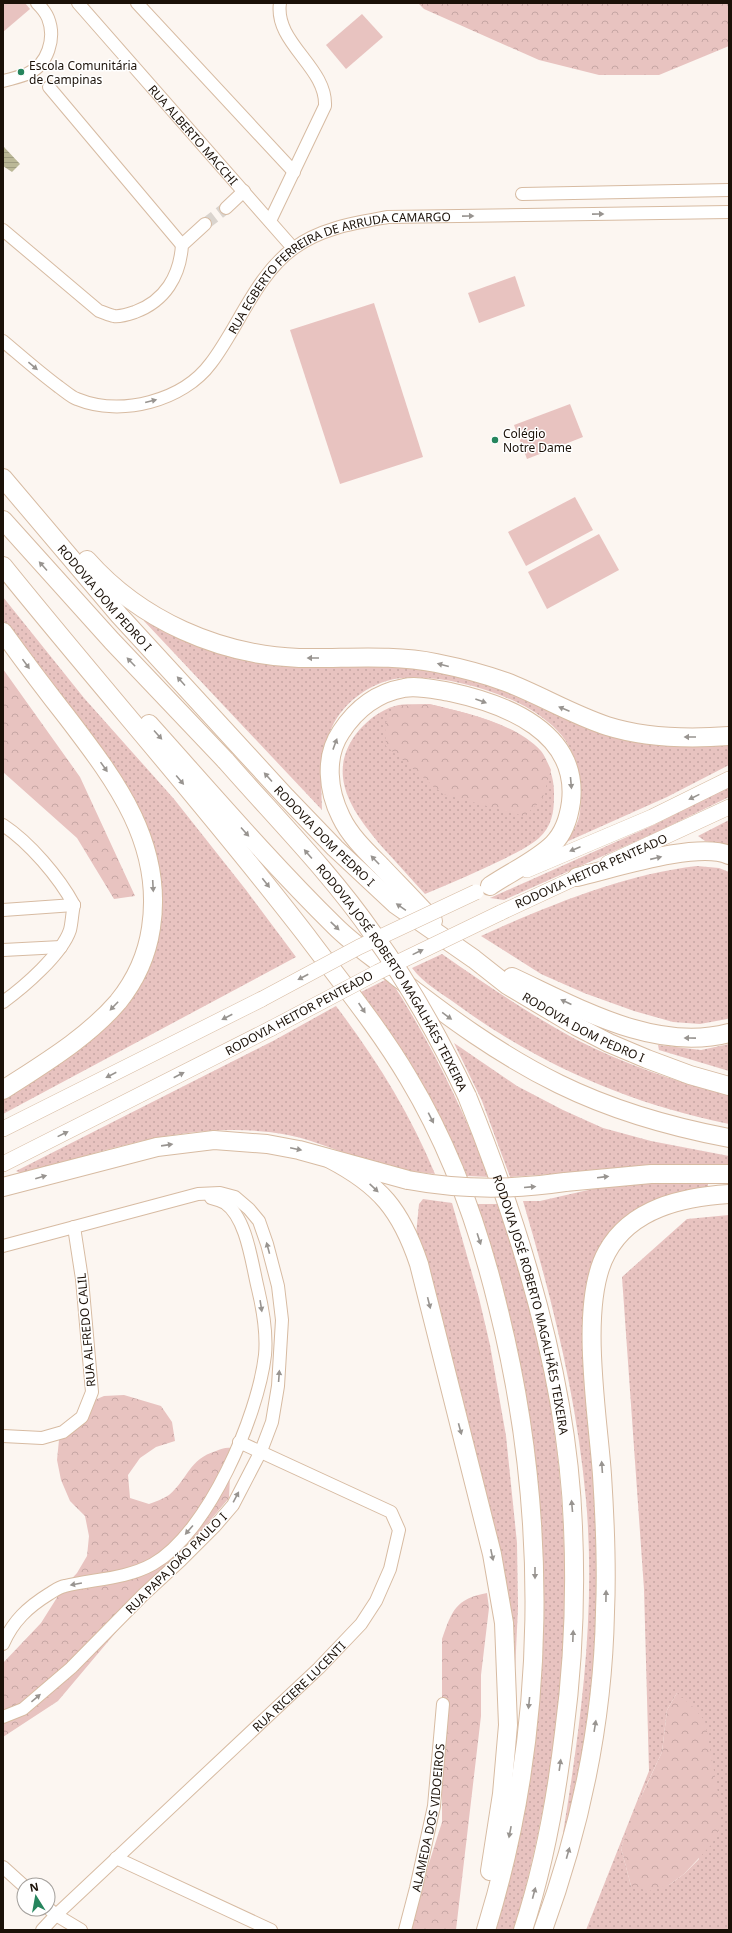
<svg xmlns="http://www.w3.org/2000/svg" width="732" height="1933" font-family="'Noto Sans',sans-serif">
  <defs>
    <pattern id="green-dots" width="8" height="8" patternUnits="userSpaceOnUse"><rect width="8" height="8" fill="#e8c3c0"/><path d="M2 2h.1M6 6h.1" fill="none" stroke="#c6a6a4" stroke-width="1.8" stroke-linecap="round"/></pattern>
    <pattern id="forest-crowns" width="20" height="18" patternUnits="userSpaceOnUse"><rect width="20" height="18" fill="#e8c3c0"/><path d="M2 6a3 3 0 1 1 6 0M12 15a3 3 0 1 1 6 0" fill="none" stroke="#c6a6a4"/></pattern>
    <pattern id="water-rules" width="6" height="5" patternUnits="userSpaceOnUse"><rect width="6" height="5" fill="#bbb897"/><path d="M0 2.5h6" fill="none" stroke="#a09d81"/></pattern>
  </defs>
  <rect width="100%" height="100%" fill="#fcf6f1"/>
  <g fill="url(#green-dots)" fill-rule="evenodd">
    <polygon points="3,597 84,698 174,799 246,890 296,957 3,1114 3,1097 101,1027 160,914 108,763 3,623"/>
    <path d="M147,618l30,15 274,41 32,8 53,21 193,40v22l-62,32 -103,46c4,-6 11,-13 13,-20 4,-8 3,-18 4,-27 1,-28 -10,-56 -33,-74 -33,-28 -101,-48 -145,-44 -29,2 -59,23 -71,49 -13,27 -11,55 -10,83l-178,-189z"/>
    <path d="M429,704c50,12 127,27 125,92 0,16 -2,30 -15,42 -9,8 -22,14 -33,20 -27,13 -54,25 -81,36 -14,-15 -27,-30 -41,-45 -28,-33 -60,-72 -28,-115 9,-12 24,-24 39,-28 10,-3 23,-1 34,-2z"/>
    <polygon points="729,787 729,797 659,831 504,900 490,898 656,824"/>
    <polygon points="729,820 729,845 705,841 698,836"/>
    <path d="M697,866l22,2 10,4v146l-2,1 -27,5 -27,-2 -39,-11 -50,-18 -43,-19 -60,-38c66,-30 144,-62 216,-70z"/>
    <path d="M442,954c43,30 87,60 133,85 49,25 101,43 154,56v29c-99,-20 -189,-59 -270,-118 -16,-12 -35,-22 -47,-38z"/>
    <path d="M389,978c41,62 73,130 101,199l-23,-1c-29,-64 -66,-125 -106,-184z"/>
    <path d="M336,1006c40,53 74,107 99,168 -21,-2 -40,-6 -60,-11 -29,-8 -57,-22 -87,-28 -89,-17 -180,13 -264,40l-8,-4 257,-130z"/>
    <polygon points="454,1043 517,1086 563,1110 603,1128 651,1141 729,1156 729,1166 696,1164 510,1177 482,1101"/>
    <polygon points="729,1044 729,1071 659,1050 658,1045 701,1050"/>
    <path d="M708,1180v7l-31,6 -84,71 8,282 -7,145 -26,136 -5,6c18,-110 33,-221 23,-333 -9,-102 -34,-201 -63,-299h17l79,-18z"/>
    <polygon points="423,1199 452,1203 479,1298 490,1345 506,1436 517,1543 518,1608 514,1692 416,1235 419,1204"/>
    <path d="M475,1204h24c16,52 32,104 43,157 40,189 25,385 -28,569h-22l9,-32 39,-347z"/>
    <path d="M729,1215v715h-143l63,-159 -5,-182 -22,-312 65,-58zM677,1693l22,166 -15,15 -15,11 -38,1 -10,-38 23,-58 18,-38 5,-42z"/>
  </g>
  <g fill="url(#forest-crowns)">
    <polygon points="418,3 729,3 729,46 659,75 599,75 539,60 424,9"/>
    <polygon points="3,669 80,777 135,896 114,899 77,838 3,772"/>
    <path d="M429,704c34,8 87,19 112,47 4,5 7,13 10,19l-9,30 -18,16 -81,-22 -57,-48 -1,-22 11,-18z"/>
    <path d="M124,1395l37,11 11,16 3,19 -19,6 -16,11 -12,17 2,23 19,6c6,-2 14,-5 20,-9 19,-16 20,-36 47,-44 5,-2 10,-4 15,-3v6l-2,44 -171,203 -55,36v-74l38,-40 22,-35 14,-15 10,-17 2,-20 -4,-20 -15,-15 -9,-21 -4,-20 2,-20 26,-36 19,-8z"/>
    <path d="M487,1593l2,15 -8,67v41l-25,214h-48l34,-108v-183c10,-28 13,-40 45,-46z"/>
    <polygon points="677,1693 692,1706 705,1721 720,1804 721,1825 712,1844 684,1874 669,1885 649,1891 631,1886 621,1848 635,1810 662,1752 667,1710"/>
  </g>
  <g fill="#e8c3c0">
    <polygon points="3,3 25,3 30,9 3,32"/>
    <polygon points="362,14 383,37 346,69 326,45"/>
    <polygon points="515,276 525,306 479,323 468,293"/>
    <polygon points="374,303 423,457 340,484 290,330"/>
    <polygon points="570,404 583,437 527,459 514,425"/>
    <polygon points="575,497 593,530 526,566 508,532"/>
    <polygon points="599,534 619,570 547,609 528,572"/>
  </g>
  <polygon fill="url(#water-rules)" points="3,146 20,164 12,172 3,166"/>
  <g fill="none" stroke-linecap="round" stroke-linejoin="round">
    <polyline stroke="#dad4ce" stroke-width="12" stroke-dasharray="12 6" stroke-linecap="butt" points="205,224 226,208"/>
    <defs>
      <g id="minor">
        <path id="s1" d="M78,3l215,245"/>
        <polyline points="137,3 294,172"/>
        <path d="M3,81c8,-2 16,-4 24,-7 21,-9 29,-36 21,-56 -2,-5 -7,-11 -11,-15"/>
        <polyline points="49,87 182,245"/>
        <polyline points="522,194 729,190"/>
        <polyline points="226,208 244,191"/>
        <path d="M270,221l55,-115c2,-39 -51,-63 -45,-103"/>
        <path d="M3,230l96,81c4,1 10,4 15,5 6,1 15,-2 21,-4 30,-11 45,-36 47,-67l23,-21"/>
        <path id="s2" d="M3,341c19,16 37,32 56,46 6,4 12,10 18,12 44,18 106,2 134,-36 27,-35 45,-88 83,-115 27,-20 61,-25 94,-31l341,-5"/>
        <path d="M3,825c26,17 56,52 71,80"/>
        <polyline points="3,910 74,905"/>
        <polyline points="3,950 61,947"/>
        <path d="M3,1002c21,-15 59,-48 67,-72 2,-8 2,-17 4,-25"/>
        <polyline points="3,1246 198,1194 220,1193 235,1197 249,1209 259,1221 267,1244 278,1286 282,1320 278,1386 272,1422 261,1451 233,1505 215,1526 181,1560 143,1595 71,1668 23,1709 3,1717"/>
        <polyline points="3,1436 42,1438 63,1432 82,1417 92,1392 82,1279 74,1227"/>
        <path d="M3,1644c10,-23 25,-37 46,-50 5,-3 10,-7 16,-8 29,-7 61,-7 88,-22 55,-31 105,-148 112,-209 2,-21 -2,-45 -7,-66 -6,-24 -11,-71 -33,-86 -4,-2 -10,-4 -14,-5"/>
        <polyline points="116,1858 271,1930"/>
        <polyline points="3,1867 24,1886"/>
        <polyline points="48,1908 56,1915 81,1930"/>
        <path id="s3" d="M42,1930l14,-15 263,-247 42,-44 15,-23 14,-32 9,-39 -8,-18 -152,-70"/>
        <path id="s4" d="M405,1930l11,-42 18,-82 9,-102"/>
      </g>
      <g id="major">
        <polyline points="608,863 729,807"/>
        <polyline points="527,870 652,817 729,779"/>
        <polyline points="500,913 588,872"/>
        <polyline points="3,1129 262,999"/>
        <polyline points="3,1164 272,1028"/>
      </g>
      <g id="highway">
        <path id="s5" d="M3,478l116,137 167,182 49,51 60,56 79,55 33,26 69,41 33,17 38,16 43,16 39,11"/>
        <polyline points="3,520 112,641 226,761"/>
        <path d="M87,560c53,60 132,95 212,98 46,1 92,-4 137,5 20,4 51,12 70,19 34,13 65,32 101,44 38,12 82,13 122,10"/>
        <path d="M3,566c100,124 206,243 303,369 35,47 73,93 103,144 42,70 70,149 89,228 51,204 50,422 -12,623"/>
        <path d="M3,632c21,29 42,57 64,85 48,63 97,126 84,211 -4,27 -16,53 -33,74 -31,36 -75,62 -115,88"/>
        <path d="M149,724c61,68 121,138 186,202 19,19 42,34 62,51 51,40 103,78 162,107 53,26 112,43 170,54"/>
        <path d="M577,877c35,-8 120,-36 152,-22"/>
        <path d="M433,921c-17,-19 -35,-37 -52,-55 -15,-15 -31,-30 -40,-49 -13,-26 -17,-60 0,-85 15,-23 35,-39 63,-44 14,-3 32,2 46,4 56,12 129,40 121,110 -2,15 -7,31 -18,42 -16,16 -44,29 -63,42"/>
        <path d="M512,977c65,30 143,76 217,56"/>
        <path id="s6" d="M467,1096c54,133 101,287 106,431 3,69 0,138 -9,206 -8,67 -20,133 -41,197"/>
        <path d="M330,1159c50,26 71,51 89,105l73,290 12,69 4,102 -6,69 -12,77"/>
        <polyline points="565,1182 651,1174 729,1174"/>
        <polyline points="3,1187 157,1147 214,1140 267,1144 299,1150 408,1180"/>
        <path d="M543,1930c37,-101 60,-210 62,-318 2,-46 0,-91 -3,-137 -4,-59 -24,-172 5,-223 24,-44 76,-55 122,-58"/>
      </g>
    </defs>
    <use href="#minor" stroke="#d7bba2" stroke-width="14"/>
    <use href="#major" stroke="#d7bba2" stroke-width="16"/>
    <use href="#highway" stroke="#d7bba2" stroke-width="20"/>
    <use href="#minor" stroke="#fff" stroke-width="12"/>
    <use href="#major" stroke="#fff" stroke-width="15"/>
    <use href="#highway" stroke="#fff" stroke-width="18"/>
    <defs>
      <g id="major-bridge">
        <polyline points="262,999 359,947 476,892"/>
        <polyline points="272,1028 378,972 500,913"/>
      </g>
      <g id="highway-bridge">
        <path id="s7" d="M226,761c49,56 104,111 147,173 37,51 67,105 94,162"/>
        <path d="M408,1180c53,10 104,10 157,2"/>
      </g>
    </defs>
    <use href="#major-bridge" stroke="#d7bba2" stroke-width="16" stroke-linecap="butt"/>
    <use href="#highway-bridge" stroke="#d7bba2" stroke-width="20" stroke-linecap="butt"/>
    <use href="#major-bridge" stroke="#fff" stroke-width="15"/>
    <use href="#highway-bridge" stroke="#fff" stroke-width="18"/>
  </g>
  <defs><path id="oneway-solid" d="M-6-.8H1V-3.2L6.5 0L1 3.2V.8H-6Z"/></defs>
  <g fill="#989490">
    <use href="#oneway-solid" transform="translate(598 214) rotate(-1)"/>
    <use href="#oneway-solid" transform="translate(468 216) rotate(-1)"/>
    <use href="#oneway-solid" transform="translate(33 366) rotate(40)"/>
    <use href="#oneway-solid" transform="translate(151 401) rotate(-14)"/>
    <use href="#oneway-solid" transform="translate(43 566) rotate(-132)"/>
    <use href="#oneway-solid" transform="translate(313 658) rotate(180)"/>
    <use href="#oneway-solid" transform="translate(131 662) rotate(-134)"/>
    <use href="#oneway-solid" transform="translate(26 664) rotate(54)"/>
    <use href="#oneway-solid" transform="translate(443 665) rotate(-165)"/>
    <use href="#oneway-solid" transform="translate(181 681) rotate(-132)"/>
    <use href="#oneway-solid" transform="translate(481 701) rotate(20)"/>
    <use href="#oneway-solid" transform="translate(564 709) rotate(-157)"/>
    <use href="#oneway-solid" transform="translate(158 735) rotate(48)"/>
    <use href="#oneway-solid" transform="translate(690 737) rotate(-180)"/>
    <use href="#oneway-solid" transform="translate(335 744) rotate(-70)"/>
    <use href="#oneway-solid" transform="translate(104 767) rotate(55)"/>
    <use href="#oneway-solid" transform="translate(268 777) rotate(-132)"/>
    <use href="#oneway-solid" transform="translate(180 780) rotate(50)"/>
    <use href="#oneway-solid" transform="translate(571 783) rotate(85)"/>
    <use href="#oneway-solid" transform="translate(694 797) rotate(154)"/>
    <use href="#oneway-solid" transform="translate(245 832) rotate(48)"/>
    <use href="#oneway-solid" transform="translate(575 849) rotate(157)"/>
    <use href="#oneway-solid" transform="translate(308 854) rotate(-131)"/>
    <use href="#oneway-solid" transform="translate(656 858) rotate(-13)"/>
    <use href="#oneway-solid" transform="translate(375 860) rotate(-134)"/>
    <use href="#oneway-solid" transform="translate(266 883) rotate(52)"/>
    <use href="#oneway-solid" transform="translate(153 886) rotate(87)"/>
    <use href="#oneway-solid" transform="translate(401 907) rotate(-145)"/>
    <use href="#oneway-solid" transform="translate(335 926) rotate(44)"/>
    <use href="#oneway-solid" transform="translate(418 952) rotate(-26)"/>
    <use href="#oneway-solid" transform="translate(303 977) rotate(152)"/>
    <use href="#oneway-solid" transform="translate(566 1002) rotate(-155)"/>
    <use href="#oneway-solid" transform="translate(114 1006) rotate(134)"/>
    <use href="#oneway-solid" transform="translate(362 1008) rotate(56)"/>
    <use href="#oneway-solid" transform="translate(447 1016) rotate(36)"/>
    <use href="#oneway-solid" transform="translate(227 1017) rotate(153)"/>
    <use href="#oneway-solid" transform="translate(690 1038) rotate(-179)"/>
    <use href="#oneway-solid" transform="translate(111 1075) rotate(153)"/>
    <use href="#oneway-solid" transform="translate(179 1075) rotate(-27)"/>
    <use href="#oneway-solid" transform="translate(431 1118) rotate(63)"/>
    <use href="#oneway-solid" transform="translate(63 1134) rotate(-26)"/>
    <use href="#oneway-solid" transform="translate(167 1145) rotate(-8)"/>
    <use href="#oneway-solid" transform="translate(296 1149) rotate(12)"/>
    <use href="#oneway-solid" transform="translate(41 1177) rotate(-16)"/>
    <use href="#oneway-solid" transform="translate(603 1177) rotate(-7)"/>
    <use href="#oneway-solid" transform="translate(530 1187) rotate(-5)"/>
    <use href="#oneway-solid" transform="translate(374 1188) rotate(43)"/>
    <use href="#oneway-solid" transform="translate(479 1239) rotate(72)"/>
    <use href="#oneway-solid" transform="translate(268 1248) rotate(-105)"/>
    <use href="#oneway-solid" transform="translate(429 1303) rotate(76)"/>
    <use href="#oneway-solid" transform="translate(261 1306) rotate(81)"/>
    <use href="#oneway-solid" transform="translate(279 1376) rotate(-86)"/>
    <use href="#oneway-solid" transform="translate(460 1429) rotate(75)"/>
    <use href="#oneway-solid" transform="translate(602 1467) rotate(-94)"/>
    <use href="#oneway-solid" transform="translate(236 1497) rotate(-62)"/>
    <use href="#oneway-solid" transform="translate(572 1506) rotate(-95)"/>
    <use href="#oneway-solid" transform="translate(189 1530) rotate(131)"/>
    <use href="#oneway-solid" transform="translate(492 1555) rotate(78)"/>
    <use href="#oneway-solid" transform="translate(535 1573) rotate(90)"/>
    <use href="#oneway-solid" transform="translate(76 1584) rotate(170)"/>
    <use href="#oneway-solid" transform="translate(606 1596) rotate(-89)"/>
    <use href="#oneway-solid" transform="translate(573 1636) rotate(-88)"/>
    <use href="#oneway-solid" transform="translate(36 1698) rotate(-40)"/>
    <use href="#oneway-solid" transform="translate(529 1703) rotate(96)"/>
    <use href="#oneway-solid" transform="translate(595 1726) rotate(-81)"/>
    <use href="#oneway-solid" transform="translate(560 1765) rotate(-82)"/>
    <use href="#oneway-solid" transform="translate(510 1832) rotate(101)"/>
    <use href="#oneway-solid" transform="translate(568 1853) rotate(-74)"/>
    <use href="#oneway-solid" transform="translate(534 1893) rotate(-75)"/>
  </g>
  <g fill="#26855d" stroke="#fff" stroke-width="1.5">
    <circle cx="21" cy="72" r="4"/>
    <circle cx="495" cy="440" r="4"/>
  </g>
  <g text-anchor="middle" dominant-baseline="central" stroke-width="3" stroke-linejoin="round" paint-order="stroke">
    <g font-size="12" fill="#1b1108" stroke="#fff" text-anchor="start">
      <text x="29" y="65">Escola Comunitária<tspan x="29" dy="14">de Campinas</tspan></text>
      <text x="503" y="433">Colégio<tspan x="503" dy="14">Notre Dame</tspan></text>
    </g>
    <g font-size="12" fill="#1b1108" stroke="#fff">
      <text stroke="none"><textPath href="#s1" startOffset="175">RUA ALBERTO MACCHI</textPath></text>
      <text stroke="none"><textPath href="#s2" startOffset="413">RUA EGBERTO FERREIRA DE ARRUDA CAMARGO</textPath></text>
      <text stroke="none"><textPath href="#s5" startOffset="157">RODOVIA DOM PEDRO I</textPath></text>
      <text stroke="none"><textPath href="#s5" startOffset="481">RODOVIA DOM PEDRO I</textPath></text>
      <text transform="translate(591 871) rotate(-24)">RODOVIA HEITOR PENTEADO</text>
      <text stroke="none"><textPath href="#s7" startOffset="274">RODOVIA JOSÉ ROBERTO MAGALHÃES TEIXEIRA</textPath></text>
      <text transform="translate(299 1013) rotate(-28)">RODOVIA HEITOR PENTEADO</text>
      <text stroke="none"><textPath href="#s5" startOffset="805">RODOVIA DOM PEDRO I</textPath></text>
      <text stroke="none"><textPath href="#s6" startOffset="219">RODOVIA JOSÉ ROBERTO MAGALHÃES TEIXEIRA</textPath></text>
      <text transform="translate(86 1330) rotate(-95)">RUA ALFREDO CALIL</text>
      <text transform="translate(176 1563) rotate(-45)">RUA PAPA JOÃO PAULO I</text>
      <text stroke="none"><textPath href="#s3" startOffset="354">RUA RICIERE LUCENTI</textPath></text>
      <text stroke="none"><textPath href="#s4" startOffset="115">ALAMEDA DOS VIDOEIROS</textPath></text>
    </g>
  </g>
  <rect width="732" height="1933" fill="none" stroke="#1b1108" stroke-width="8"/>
  <g transform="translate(36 1897) rotate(349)"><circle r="19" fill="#ffffff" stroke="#a4a09c"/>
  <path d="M0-3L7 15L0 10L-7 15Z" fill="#26855d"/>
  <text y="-6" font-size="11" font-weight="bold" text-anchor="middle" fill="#1b1108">N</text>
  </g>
</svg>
